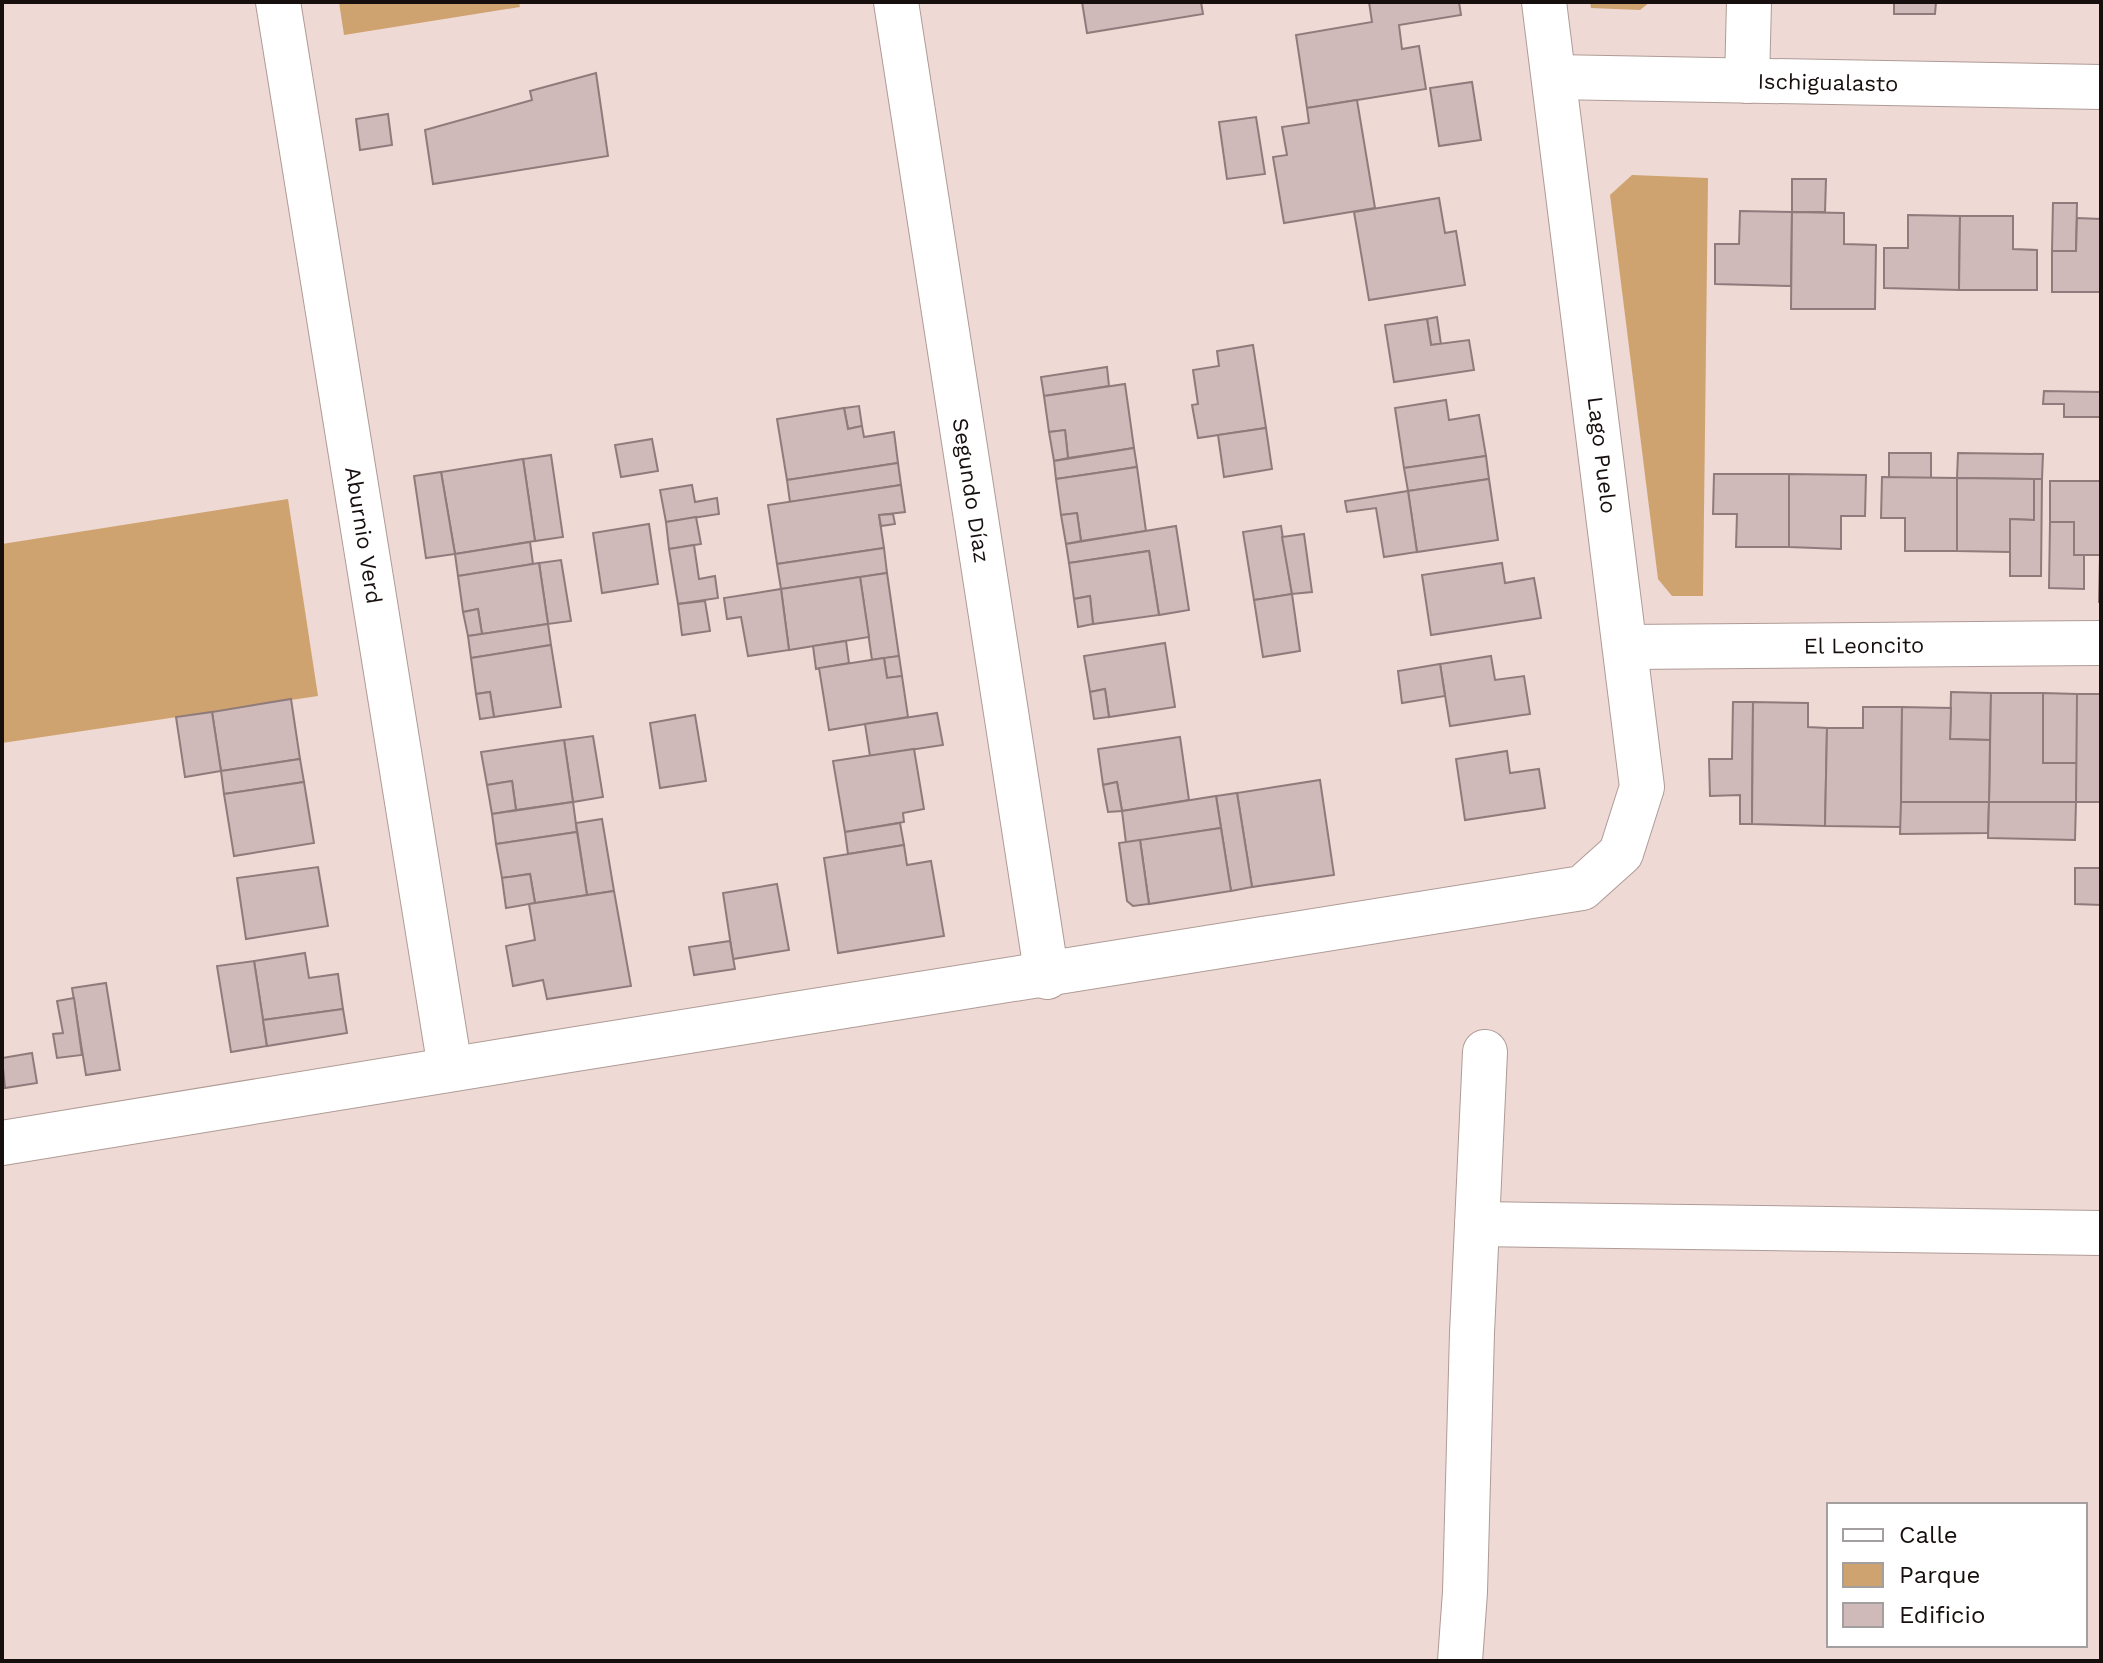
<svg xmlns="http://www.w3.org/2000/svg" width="2103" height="1663" font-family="'Work Sans',sans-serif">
  <rect width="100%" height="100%" fill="#efd9d4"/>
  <g fill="#cea36f">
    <polygon points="339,2 519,2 520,7 344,35"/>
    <polygon points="1590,2 1650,2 1640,10 1591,8"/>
    <polygon points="1632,175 1708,178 1703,596 1672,596 1658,579 1610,195"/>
    <polygon points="288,499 318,696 2,743 2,544"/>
  </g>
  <g fill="#cfb9b9" stroke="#8f7b7b" stroke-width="2">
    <polygon points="1082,2 1201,2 1203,14 1087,33"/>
    <polygon points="1369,2 1459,2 1461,15 1399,25 1402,49 1419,46 1426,89 1307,108 1296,35 1372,22"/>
    <polygon points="1894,2 1936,2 1935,14 1894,14"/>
    <polygon points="596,73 608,156 433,184 425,130 532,100 530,91"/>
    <polygon points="1472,82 1481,140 1439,146 1430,88"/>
    <polygon points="1357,100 1375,208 1284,223 1273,157 1287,155 1282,127 1309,123 1307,108"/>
    <polygon points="388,114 392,145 360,150 356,119"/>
    <polygon points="1256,117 1265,174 1227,179 1219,122"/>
    <polygon points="1792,179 1826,179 1825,212 1792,212"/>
    <polygon points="1439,198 1445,233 1456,231 1465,285 1369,300 1354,212"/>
    <polygon points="2053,203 2077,203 2076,251 2052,251"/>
    <polygon points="1740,211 1792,212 1791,286 1715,284 1715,244 1739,244"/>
    <polygon points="1792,212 1844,213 1844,244 1876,245 1875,309 1791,309"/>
    <polygon points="1908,215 1960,216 1959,290 1884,288 1884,248 1908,248"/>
    <polygon points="1960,216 2013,216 2013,249 2037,250 2037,290 1959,290"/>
    <polygon points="2077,218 2101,219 2101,292 2052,292 2052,251 2076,251"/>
    <polygon points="1437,317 1441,344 1431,345 1427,319"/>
    <polygon points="1427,319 1431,345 1469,340 1474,370 1394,382 1385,325"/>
    <polygon points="1253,345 1266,428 1198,438 1192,405 1198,404 1193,370 1219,366 1217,351"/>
    <polygon points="1107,367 1109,386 1044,396 1041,377"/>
    <polygon points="1125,384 1134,448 1068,458 1065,430 1049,432 1044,396"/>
    <polygon points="2044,391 2101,392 2101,417 2064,417 2064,404 2043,404"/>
    <polygon points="1446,400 1449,420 1479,415 1486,456 1404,468 1395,408"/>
    <polygon points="859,406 862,426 848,429 844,408"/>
    <polygon points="844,408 848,429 862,426 864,437 894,432 898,463 787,480 777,419"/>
    <polygon points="1266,428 1272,469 1224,477 1218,435"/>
    <polygon points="1065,430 1068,458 1054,461 1049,432"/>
    <polygon points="652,439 658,471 621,477 615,445"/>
    <polygon points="1134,448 1137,467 1056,479 1054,461"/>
    <rect x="1889" y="453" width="42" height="25"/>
    <polygon points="1958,453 2043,454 2042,479 1957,478"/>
    <polygon points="551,455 563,537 535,541 523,459"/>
    <polygon points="1486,456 1489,479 1408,491 1404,468"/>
    <polygon points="523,459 535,541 455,554 441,472"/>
    <polygon points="898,463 901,485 790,502 787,480"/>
    <polygon points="1137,467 1146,531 1081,541 1077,513 1061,515 1056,479"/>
    <polygon points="441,472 455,554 426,558 414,476"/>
    <polygon points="1714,474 1789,474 1789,547 1736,547 1737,514 1713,514"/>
    <polygon points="1789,474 1866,475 1865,516 1841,516 1841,549 1789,547"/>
    <polygon points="1882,477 1957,478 1957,551 1905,551 1905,518 1881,518"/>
    <polygon points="1957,478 2034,479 2034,520 2010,519 2010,552 1957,551"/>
    <polygon points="1489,479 1498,540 1417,552 1408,491"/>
    <polygon points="2034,479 2042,479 2041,576 2010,576 2010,519 2034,520"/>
    <polygon points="2050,481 2101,481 2101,555 2074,555 2074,522 2050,522"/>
    <polygon points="692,485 695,502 717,498 719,514 666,522 660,490"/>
    <polygon points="901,485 905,512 879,515 884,548 777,564 768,505"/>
    <polygon points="1408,491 1417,552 1384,557 1376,508 1347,512 1345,501"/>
    <polygon points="1077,513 1081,541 1066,544 1061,515"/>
    <polygon points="893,514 895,524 881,526 879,515"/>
    <polygon points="696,517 701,544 669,549 666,522"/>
    <polygon points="2050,522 2074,522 2074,555 2084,555 2084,589 2049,588"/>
    <polygon points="649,524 658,584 602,593 593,533"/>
    <polygon points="1176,526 1189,610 1159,615 1149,551 1069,563 1066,544"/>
    <polygon points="1281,526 1292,594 1254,600 1243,532"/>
    <polygon points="1304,534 1312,592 1292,594 1282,537"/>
    <polygon points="530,542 533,564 458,576 455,554"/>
    <polygon points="694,545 699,579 715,576 718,598 678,604 669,549"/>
    <polygon points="884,548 887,573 781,589 777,564"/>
    <polygon points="1149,551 1159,615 1093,624 1090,596 1074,599 1069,563"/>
    <polygon points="2100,555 2101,555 2101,602 2099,602"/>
    <polygon points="561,560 571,621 548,624 539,563"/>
    <polygon points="539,563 548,624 482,634 478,609 463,612 458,576"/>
    <polygon points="1502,563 1505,583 1534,578 1541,618 1431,635 1422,575"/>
    <polygon points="887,573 899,656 872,660 860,577"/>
    <polygon points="860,577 869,637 789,650 781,589"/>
    <polygon points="781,589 789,650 748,656 741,617 727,619 724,598"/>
    <polygon points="1292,594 1300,651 1263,657 1254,600"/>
    <polygon points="1090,596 1093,624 1078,627 1074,599"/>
    <polygon points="705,601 710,631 682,635 678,604"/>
    <polygon points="478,609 482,634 468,636 463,612"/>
    <polygon points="548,624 551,645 471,658 468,636"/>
    <polygon points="846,641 849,663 816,669 813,646"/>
    <polygon points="1165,643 1175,707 1109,717 1105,689 1090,692 1084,656"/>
    <polygon points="551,645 561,707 494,717 490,692 476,694 471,658"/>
    <polygon points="899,656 902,676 887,678 884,658"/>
    <polygon points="1491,656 1495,680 1524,676 1530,714 1450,726 1440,664"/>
    <polygon points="884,658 887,678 902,676 908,717 829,730 819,668"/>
    <polygon points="1440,664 1445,696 1402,703 1398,671"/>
    <polygon points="1105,689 1109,717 1094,719 1090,692"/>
    <polygon points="490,692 494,717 480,719 476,694"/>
    <polygon points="1951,692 1991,693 1990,740 1950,739"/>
    <polygon points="1991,693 2043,693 2043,763 2077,763 2076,802 1989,802"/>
    <polygon points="2043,693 2077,694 2077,763 2043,763"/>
    <polygon points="2077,694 2101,694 2101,802 2076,802"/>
    <polygon points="291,699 300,759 221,771 212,712"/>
    <polygon points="1733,702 1753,702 1752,824 1740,824 1740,795 1710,796 1709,759 1732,759"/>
    <polygon points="1753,702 1808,703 1808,727 1827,728 1825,826 1752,824"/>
    <polygon points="1863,707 1902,707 1901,827 1825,826 1827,728 1863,728"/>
    <polygon points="1902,707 1951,708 1950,739 1990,740 1989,802 1901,802"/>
    <polygon points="212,712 221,771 185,777 176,717"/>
    <polygon points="937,713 943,745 870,756 865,724"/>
    <polygon points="695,715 706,781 660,788 650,723"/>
    <polygon points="593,736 603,797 573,802 564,740"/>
    <polygon points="1180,737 1189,800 1122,811 1117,782 1103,785 1098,749"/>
    <polygon points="564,740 573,802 516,810 512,781 487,785 481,752"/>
    <polygon points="914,749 924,809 903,813 904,822 845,832 833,761"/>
    <polygon points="1507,751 1510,773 1539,769 1545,808 1465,820 1456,759"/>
    <polygon points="300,759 304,782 224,794 221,771"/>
    <polygon points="1320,780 1334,875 1252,887 1237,793"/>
    <polygon points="512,781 516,810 492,814 487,785"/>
    <polygon points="304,782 314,843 234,856 224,794"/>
    <polygon points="1117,782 1122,811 1108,812 1103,785"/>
    <polygon points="1237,793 1252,887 1231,891 1216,796"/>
    <polygon points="1216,796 1221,828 1126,843 1122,811"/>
    <polygon points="573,802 577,832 496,844 492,814"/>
    <polygon points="1901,802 1989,802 1988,833 1900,834"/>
    <polygon points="1989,802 2076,802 2075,840 1988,838"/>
    <polygon points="602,819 614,891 587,895 576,823"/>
    <polygon points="900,823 904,845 848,854 845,832"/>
    <polygon points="1221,828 1231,891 1149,904 1140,840"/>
    <polygon points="577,832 587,895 535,903 530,874 502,878 496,844"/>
    <polygon points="1140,840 1149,904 1133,906 1127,901 1119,843"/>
    <polygon points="904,845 907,865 931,861 944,936 838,953 824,858"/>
    <polygon points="318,867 328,926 246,939 237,878"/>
    <polygon points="2075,868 2101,868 2101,905 2075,904"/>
    <polygon points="530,874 535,903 506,908 502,878"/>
    <polygon points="777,884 789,950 733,959 723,893"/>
    <polygon points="614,891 631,986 547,999 543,980 513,986 506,946 535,940 529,904"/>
    <polygon points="730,941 735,969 694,975 689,947"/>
    <polygon points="305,953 309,978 338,974 343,1009 263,1020 254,961"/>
    <polygon points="254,961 267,1046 231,1052 217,966"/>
    <polygon points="106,983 120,1070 86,1075 72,988"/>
    <polygon points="74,998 82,1055 57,1058 53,1034 63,1033 57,1001"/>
    <polygon points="343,1009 347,1033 267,1046 263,1020"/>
    <polygon points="32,1053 37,1083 5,1088 2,1058"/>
  </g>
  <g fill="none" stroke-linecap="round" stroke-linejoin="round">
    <defs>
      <g id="minor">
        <path id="s1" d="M278,2l172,1066"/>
        <path id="s2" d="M896,2l151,975"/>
        <path id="s3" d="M1554,77l547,10"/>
        <polyline points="1747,81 1749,2"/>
        <path id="s4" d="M1626,647l475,-4"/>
        <path d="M2,1143c526,-89 1054,-168 1580,-255l39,-35 21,-66 -98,-785"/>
        <polyline points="1477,1224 2101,1233"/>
        <polyline points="1460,1661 1465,1592 1472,1333 1485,1052"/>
      </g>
    </defs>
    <use href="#minor" stroke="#af9b96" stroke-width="46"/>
    <use href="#minor" stroke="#fff" stroke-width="44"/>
  </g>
  <g text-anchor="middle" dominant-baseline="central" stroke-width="8" stroke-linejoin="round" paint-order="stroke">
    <g font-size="22" fill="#160f0d" stroke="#fff">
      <text stroke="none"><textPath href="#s3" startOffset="274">Ischigualasto</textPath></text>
      <text transform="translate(1602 455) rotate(83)">Lago Puelo</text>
      <text stroke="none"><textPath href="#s2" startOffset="494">Segundo Díaz</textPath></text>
      <text stroke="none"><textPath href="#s1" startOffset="540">Aburnio Verd</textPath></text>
      <text stroke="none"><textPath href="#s4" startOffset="238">El Leoncito</textPath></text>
    </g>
  </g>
  <rect width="2103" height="1663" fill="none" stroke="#160f0d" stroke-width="8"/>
  <rect x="1827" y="1503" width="260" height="144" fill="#ffffff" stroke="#a29f9e" stroke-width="2"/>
  <rect x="1843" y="1529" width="40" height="12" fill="#ffffff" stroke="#a29f9e" stroke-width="2"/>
  <text x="1899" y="1543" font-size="24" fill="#160f0d">Calle</text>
  <rect x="1843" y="1563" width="40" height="24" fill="#cea36f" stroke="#a29f9e" stroke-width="2"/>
  <text x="1899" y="1583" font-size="24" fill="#160f0d">Parque</text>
  <rect x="1843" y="1603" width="40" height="24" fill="#cfb9b9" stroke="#a29f9e" stroke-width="2"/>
  <text x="1899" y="1623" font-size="24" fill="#160f0d">Edificio</text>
</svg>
